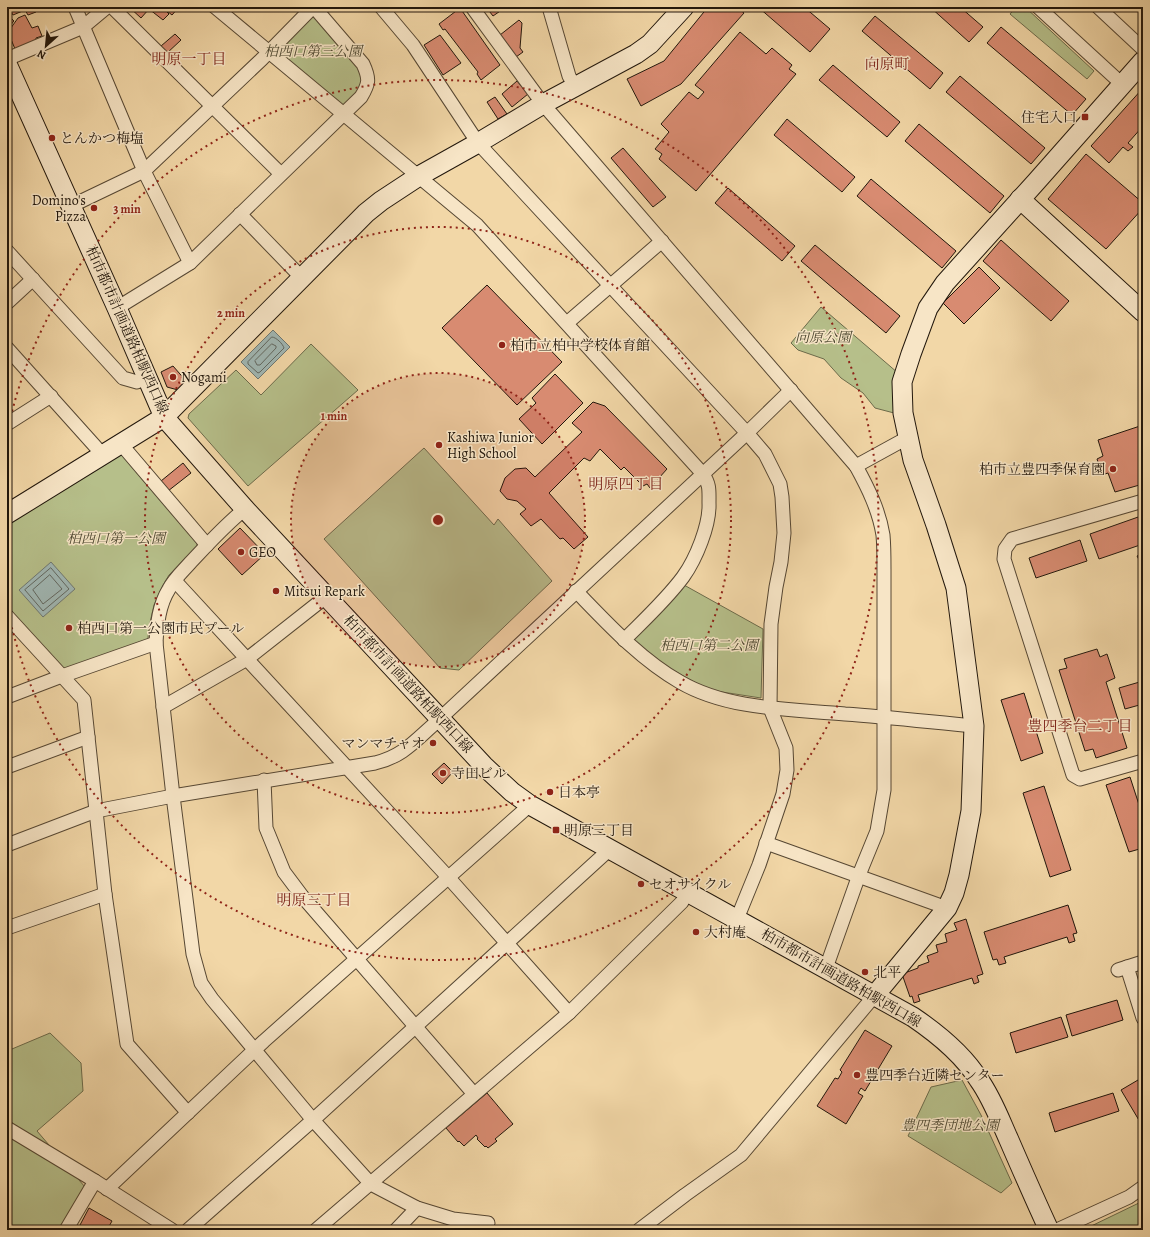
<svg xmlns="http://www.w3.org/2000/svg" width="1150" height="1237" font-family="Alegreya,'Noto Serif JP',serif">
  <rect width="100%" height="100%" fill="#f2d7a7"/>
  <filter id="stains"><feTurbulence type="fractalNoise" baseFrequency=".005" numOctaves="4"/><feColorMatrix values="0 0 0 0 .2 0 0 0 0 .09 0 0 0 0 .02 0 0 0 .5 -.17"/></filter>
  <radialGradient id="worn" r=".72"><stop offset=".6" stop-color="#630" stop-opacity="0"/><stop offset="1" stop-color="#630" stop-opacity=".3"/></radialGradient>
  <g fill="#b6bf8a" stroke="#6c6b4b">
    <polygon points="1016,7 1025,7 1094,71 1087,79 1010,14"/>
    <polygon points="312,17 318,17 360,67 364,83 347,106 341,106 278,55 278,50"/>
    <polygon points="821,307 898,373 894,413 875,408 863,393 841,378 824,359 798,350 791,343"/>
    <polygon points="311,344 358,390 248,486 188,418 189,414 236,370 261,395"/>
    <polygon points="424,448 494,525 498,519 552,581 459,670 440,668 324,539"/>
    <polygon points="120,455 127,456 197,541 197,546 169,575 163,585 154,605 149,627 148,638 145,642 66,671 62,669 7,609 7,525"/>
    <polygon points="684,585 763,629 761,698 709,690 667,667 632,641 663,610"/>
    <polygon points="50,1033 81,1063 83,1091 37,1131 85,1187 61,1230 7,1230 7,1045 12,1049"/>
    <polygon points="962,1080 981,1115 1012,1183 1001,1193 908,1136 931,1087"/>
    <polygon points="1143,1201 1143,1230 1083,1230"/>
  </g>
  <g fill="#a0b7b4" stroke="#6e7771">
    <polygon points="273,330 290,347 258,379 241,362"/>
    <polygon points="51,562 75,589 43,617 19,590"/>
  </g>
  <g fill="none" stroke-linecap="round" stroke-linejoin="round">
    <g stroke="#616760" stroke-width="1">
      <path d="M272,337c4,0 11,7 12,11l-24,24 -2,1 -10,-9v-2z"/>
      <polygon points="272,344 276,346 276,348 260,365 257,365 255,361"/>
      <polygon points="51,568 69,589 43,611 25,590"/>
      <polygon points="50,575 62,589 43,604 33,590"/>
    </g>
  </g>
  <g fill="#d88b71" stroke="#22170c">
    <polygon points="13,7 35,7 36,12 28,15 25,10 13,15 10,10"/>
    <polygon points="129,7 162,7 169,14 163,20 149,9 141,18"/>
    <polygon points="162,7 179,7 172,15"/>
    <polygon points="486,7 506,7 493,16"/>
    <polygon points="708,7 740,7 739,9 744,13 681,84 641,106 627,79 664,61"/>
    <polygon points="758,7 804,7 830,29 810,52"/>
    <polygon points="930,7 960,7 983,27 969,42"/>
    <polygon points="460,8 500,65 481,80 477,74 478,72 445,29 443,30 439,24"/>
    <polygon points="25,15 32,28 38,26 42,36 36,38 36,40 15,49 8,32 18,18"/>
    <polygon points="875,16 943,73 930,89 862,31"/>
    <polygon points="10,17 14,21 7,29 7,20"/>
    <polygon points="519,20 522,23 520,48 523,52 516,57 500,35"/>
    <polygon points="1001,27 1086,99 1072,115 987,43"/>
    <polygon points="740,32 766,54 772,48 792,65 789,69 796,74 696,191 659,159 662,154 655,149 669,132 661,124 689,92 698,99 704,92 695,85"/>
    <polygon points="175,34 181,40 166,54 161,49 161,46"/>
    <polygon points="440,35 461,63 443,75 424,45"/>
    <polygon points="833,65 900,122 887,137 819,80"/>
    <polygon points="960,76 1045,148 1031,164 946,92"/>
    <polygon points="517,81 528,94 512,107 502,94"/>
    <polygon points="1143,88 1143,126 1128,143 1133,147 1128,151 1123,147 1109,163 1091,146"/>
    <polygon points="495,97 507,114 498,119 487,102"/>
    <polygon points="787,119 855,177 842,192 774,135"/>
    <polygon points="919,124 1004,196 990,213 905,141"/>
    <polygon points="623,148 666,197 653,207 611,158"/>
    <polygon points="1086,154 1143,203 1143,208 1106,249 1048,199"/>
    <polygon points="871,179 956,251 942,268 857,196"/>
    <polygon points="728,188 795,246 782,261 715,203"/>
    <polygon points="1001,240 1069,301 1051,321 983,261"/>
    <polygon points="815,245 900,316 886,333 801,261"/>
    <polygon points="979,267 1000,288 964,324 943,303"/>
    <polygon points="487,285 562,362 517,405 442,328"/>
    <polygon points="173,366 187,382 178,390 167,387 161,372"/>
    <polygon points="555,374 583,403 542,444 519,419 536,403 532,398"/>
    <polygon points="593,402 605,406 667,469 650,488 647,484 643,486 624,467 621,470 600,449 590,461 584,458 549,493 588,537 574,549 563,538 560,539 541,519 531,526 520,514 526,509 517,501 507,499 500,491 505,478 515,469 526,468 535,477 582,432 572,423"/>
    <polygon points="1143,425 1143,484 1115,492 1108,473 1102,475 1097,459 1103,456 1098,440"/>
    <polygon points="183,463 191,473 168,491 161,481"/>
    <polygon points="1141,516 1143,523 1143,544 1099,559 1090,534"/>
    <polygon points="240,528 265,554 242,575 218,549"/>
    <polygon points="1080,540 1087,561 1036,578 1029,558"/>
    <polygon points="1143,553 1143,567 1137,556"/>
    <polygon points="1097,649 1100,657 1107,654 1115,678 1106,682 1127,748 1096,758 1093,749 1085,751 1059,670 1067,668 1064,659"/>
    <polygon points="1143,681 1143,704 1125,709 1119,688"/>
    <polygon points="1024,693 1043,753 1021,761 1001,700"/>
    <polygon points="444,763 453,772 442,784 432,774"/>
    <polygon points="1130,777 1143,817 1143,848 1129,852 1106,785"/>
    <polygon points="1044,786 1071,870 1050,877 1023,793"/>
    <polygon points="1068,905 1077,933 1073,934 1075,941 1069,943 1067,937 1004,957 1006,963 999,965 997,959 993,960 984,932"/>
    <polygon points="966,919 983,974 977,976 979,982 974,984 972,978 918,995 920,1001 914,1003 912,996 910,997 902,974 918,968 918,966 929,962 927,956 938,952 936,945 947,942 945,934 957,930 954,923"/>
    <polygon points="1117,1000 1123,1020 1072,1036 1066,1015"/>
    <polygon points="1061,1017 1068,1037 1016,1053 1010,1033"/>
    <polygon points="865,1030 892,1046 865,1091 861,1088 858,1093 863,1096 846,1124 817,1106 835,1078 838,1079 842,1072 840,1070"/>
    <polygon points="1138,1080 1143,1088 1143,1127 1121,1090"/>
    <polygon points="487,1093 513,1124 495,1139 497,1141 488,1148 486,1146 485,1147 477,1139 478,1138 476,1135 464,1146 459,1141 458,1142 446,1128"/>
    <polygon points="1113,1093 1119,1111 1055,1132 1049,1113"/>
    <polygon points="89,1208 112,1221 107,1230 87,1230 80,1225"/>
  </g>
  <g fill="none" stroke-linecap="round" stroke-linejoin="round">
    <defs>
      <g id="street">
        <polyline points="75,7 144,171 190,263"/>
        <polyline points="112,7 281,174"/>
        <path d="M215,7l262,218 226,249c7,11 6,16 6,29 1,22 -13,56 -26,74 -17,23 -39,43 -59,63"/>
        <polyline points="381,7 413,45 478,143 747,433 765,454 780,484 782,497 784,533 781,562 776,587 771,624 770,708 786,748 787,770 783,794 759,865 737,919"/>
        <path d="M472,7l71,97 313,362c12,22 23,44 27,69 1,11 1,23 1,34v221l-7,41 -18,44 -33,93"/>
        <polyline points="549,7 569,76 575,87"/>
        <polyline points="1038,7 1123,85"/>
        <polyline points="1098,7 1143,49"/>
        <polyline points="7,59 83,27 107,7"/>
        <polyline points="71,206 144,171 262,59 313,7"/>
        <polyline points="240,214 302,278"/>
        <polyline points="7,251 123,378 137,382 147,377"/>
        <polyline points="7,303 33,279"/>
        <path d="M117,308l73,-45 171,-166c8,-13 9,-18 2,-33l-49,-57"/>
        <polyline points="567,323 662,241"/>
        <polyline points="7,348 103,455"/>
        <polyline points="7,424 51,396"/>
        <polyline points="121,444 207,545"/>
        <polyline points="856,466 907,438"/>
        <polyline points="1143,501 1012,539 1005,549 1004,559 1073,775 1080,779 1143,761"/>
        <path d="M245,509c-20,16 -37,35 -55,54 -7,8 -16,16 -21,26 -10,16 -12,35 -13,54l17,153 20,158 8,29 11,16 101,121 58,64 46,24 36,11 35,4"/>
        <polyline points="175,581 448,877 569,1013"/>
        <path d="M576,591c32,33 64,68 104,91 48,28 111,27 165,32 43,3 86,8 129,12"/>
        <polyline points="7,616 84,700 105,894 7,928"/>
        <polyline points="7,697 62,676 156,643"/>
        <polyline points="163,707 247,659 327,596"/>
        <polyline points="7,767 88,737"/>
        <polyline points="264,780 266,828 284,872 302,896 474,1094"/>
        <polyline points="766,843 947,908"/>
        <path d="M7,845l89,-34 77,-15 202,-33c26,-6 38,-20 57,-37l315,-293 44,-43"/>
        <polyline points="105,894 127,1044 188,1113"/>
        <polyline points="1127,967 1143,1018"/>
        <polyline points="1118,970 1143,962"/>
        <polyline points="7,1128 95,1181 172,1230"/>
        <polyline points="107,1189 264,1041 530,805"/>
        <polyline points="66,1230 95,1181"/>
        <polyline points="188,1230 313,1120 610,849"/>
        <polyline points="316,1230 569,1013 682,902 688,891"/>
        <polyline points="396,1230 417,1208"/>
        <polyline points="639,1230 685,1195 741,1155 875,995"/>
        <polyline points="1057,1230 1129,1197 1143,1187"/>
      </g>
      <g id="secondary">
        <path d="M7,64l110,244 47,109 81,92 239,257 28,26 18,13 383,212c25,17 50,37 66,63 13,18 21,40 30,60 13,30 26,60 40,90"/>
        <polyline points="1020,199 1143,312"/>
        <polyline points="7,514 164,417 366,213 381,201 419,176 478,143 543,104 636,54 650,44 684,7"/>
        <polyline points="875,995 947,908 954,893 959,875 971,811 974,726 956,588 936,525 913,460 903,413 902,382 911,354 928,308 945,283 1036,182 1143,61"/>
      </g>
    </defs>
    <use href="#street" stroke="#564733" stroke-width="15"/>
    <use href="#secondary" stroke="#22170c" stroke-width="21"/>
    <use href="#street" stroke="#f7e5c6" stroke-width="13"/>
    <use href="#secondary" stroke="#f7e5c6" stroke-width="19"/>
  </g>
  <circle cx="438" cy="520" r="147" fill="#8f2418" fill-opacity=".12"/>
  <g fill="none" stroke="#8f2418" stroke-width="2" stroke-dasharray="2 4">
    <circle cx="438" cy="520" r="147"/>
    <circle cx="438" cy="520" r="293"/>
    <path d="M8 429A440 440 0 1 1 8 611"/>
  </g>
  <g fill="#8f2418" stroke="#f7e5c6" stroke-width="1.5">
    <rect x="1081" y="113" width="8" height="8" rx="2"/>
    <circle cx="52" cy="138" r="4"/>
    <circle cx="94" cy="208" r="4"/>
    <circle cx="502" cy="345" r="4"/>
    <circle cx="173" cy="377" r="4"/>
    <circle cx="439" cy="445" r="4"/>
    <circle cx="1113" cy="469" r="4"/>
    <circle cx="241" cy="552" r="4"/>
    <circle cx="276" cy="591" r="4"/>
    <circle cx="69" cy="628" r="4"/>
    <circle cx="433" cy="743" r="4"/>
    <circle cx="443" cy="773" r="4"/>
    <circle cx="550" cy="792" r="4"/>
    <rect x="552" y="826" width="8" height="8" rx="2"/>
    <circle cx="641" cy="884" r="4"/>
    <circle cx="696" cy="932" r="4"/>
    <circle cx="865" cy="972" r="4"/>
    <circle cx="857" cy="1075" r="4"/>
  </g>
  <g text-anchor="middle" dominant-baseline="central" stroke-width="3" stroke-linejoin="round" paint-order="stroke">
    <g font-size="14" font-style="italic" fill="#4e4932" stroke="#f7e5c6">
      <text x="313" y="51">柏西口第三公園</text>
      <text x="823" y="337">向原公園</text>
      <text x="116" y="538">柏西口第一公園</text>
      <text x="709" y="645">柏西口第二公園</text>
      <text x="950" y="1125">豊四季団地公園</text>
    </g>
    <g font-size="14" fill="#22170c" stroke="#f7e5c6" text-anchor="start">
      <text x="1077" y="117" text-anchor="end">住宅入口</text>
      <text x="60" y="138">とんかつ梅塩</text>
      <text x="86" y="200" text-anchor="end">Domino's<tspan x="86" dy="16">Pizza</tspan></text>
      <text x="510" y="345">柏市立柏中学校体育館</text>
      <text x="181" y="377">Nogami</text>
      <text x="447" y="437">Kashiwa Junior<tspan x="447" dy="16">High School</tspan></text>
      <text x="1105" y="469" text-anchor="end">柏市立豊四季保育園</text>
      <text x="249" y="552">GEO</text>
      <text x="284" y="591">Mitsui Repark</text>
      <text x="77" y="628">柏西口第一公園市民プール</text>
      <text x="425" y="743" text-anchor="end">マンマチャオ</text>
      <text x="451" y="773">寺田ビル</text>
      <text x="558" y="792">日本亭</text>
      <text x="564" y="830">明原三丁目</text>
      <text x="649" y="884">セオサイクル</text>
      <text x="704" y="932">大村庵</text>
      <text x="873" y="972">北平</text>
      <text x="865" y="1075">豊四季台近隣センター</text>
    </g>
    <g font-size="14" fill="#22170c" stroke="#f7e5c6">
      <text transform="translate(127 330) rotate(66)">柏市都市計画道路柏駅西口線</text>
      <text transform="translate(408 684) rotate(47)">柏市都市計画道路柏駅西口線</text>
      <text transform="translate(841 978) rotate(30)">柏市都市計画道路柏駅西口線</text>
    </g>
    <g font-size="15" fill="#7a1f14" stroke="#f7e5c6">
      <text x="189" y="59">明原一丁目</text>
      <text x="887" y="64">向原町</text>
      <text x="626" y="484">明原四丁目</text>
      <text x="1080" y="726">豊四季台二丁目</text>
      <text x="314" y="900">明原三丁目</text>
    </g>
  </g>
  <circle cx="438" cy="520" r="6" fill="#8f2418" stroke="#f7e5c6" stroke-width="2"/>
  <g font-size="12" text-anchor="middle" font-weight="bold" fill="#8f2418" stroke="#f7e5c6" stroke-width="3" stroke-linejoin="round" paint-order="stroke">
    <text x="127" y="213">3 min</text>
    <text x="231" y="317">2 min</text>
    <text x="334" y="420">1 min</text>
  </g>
  <rect width="1150" height="1237" fill="none" stroke="#f2d7a7" stroke-width="24"/>
  <rect x="8" y="8" width="1134" height="1221" fill="none" stroke="#22170c" stroke-width="2"/>
  <rect x="12" y="12" width="1126" height="1213" fill="none" stroke="#22170c"/>
  <g transform="translate(46 46) rotate(207)" stroke="#f7e5c6" stroke-width="3" paint-order="stroke">
  <path d="M0-3L7 15L0 10L-7 15Z" fill="#22170c"/>
  <text y="-6" font-size="11" font-weight="bold" text-anchor="middle" fill="#22170c">N</text>
  </g>
  <rect width="100%" height="100%" filter="url(#stains)"/>
  <rect width="100%" height="100%" fill="url(#worn)"/>
</svg>
